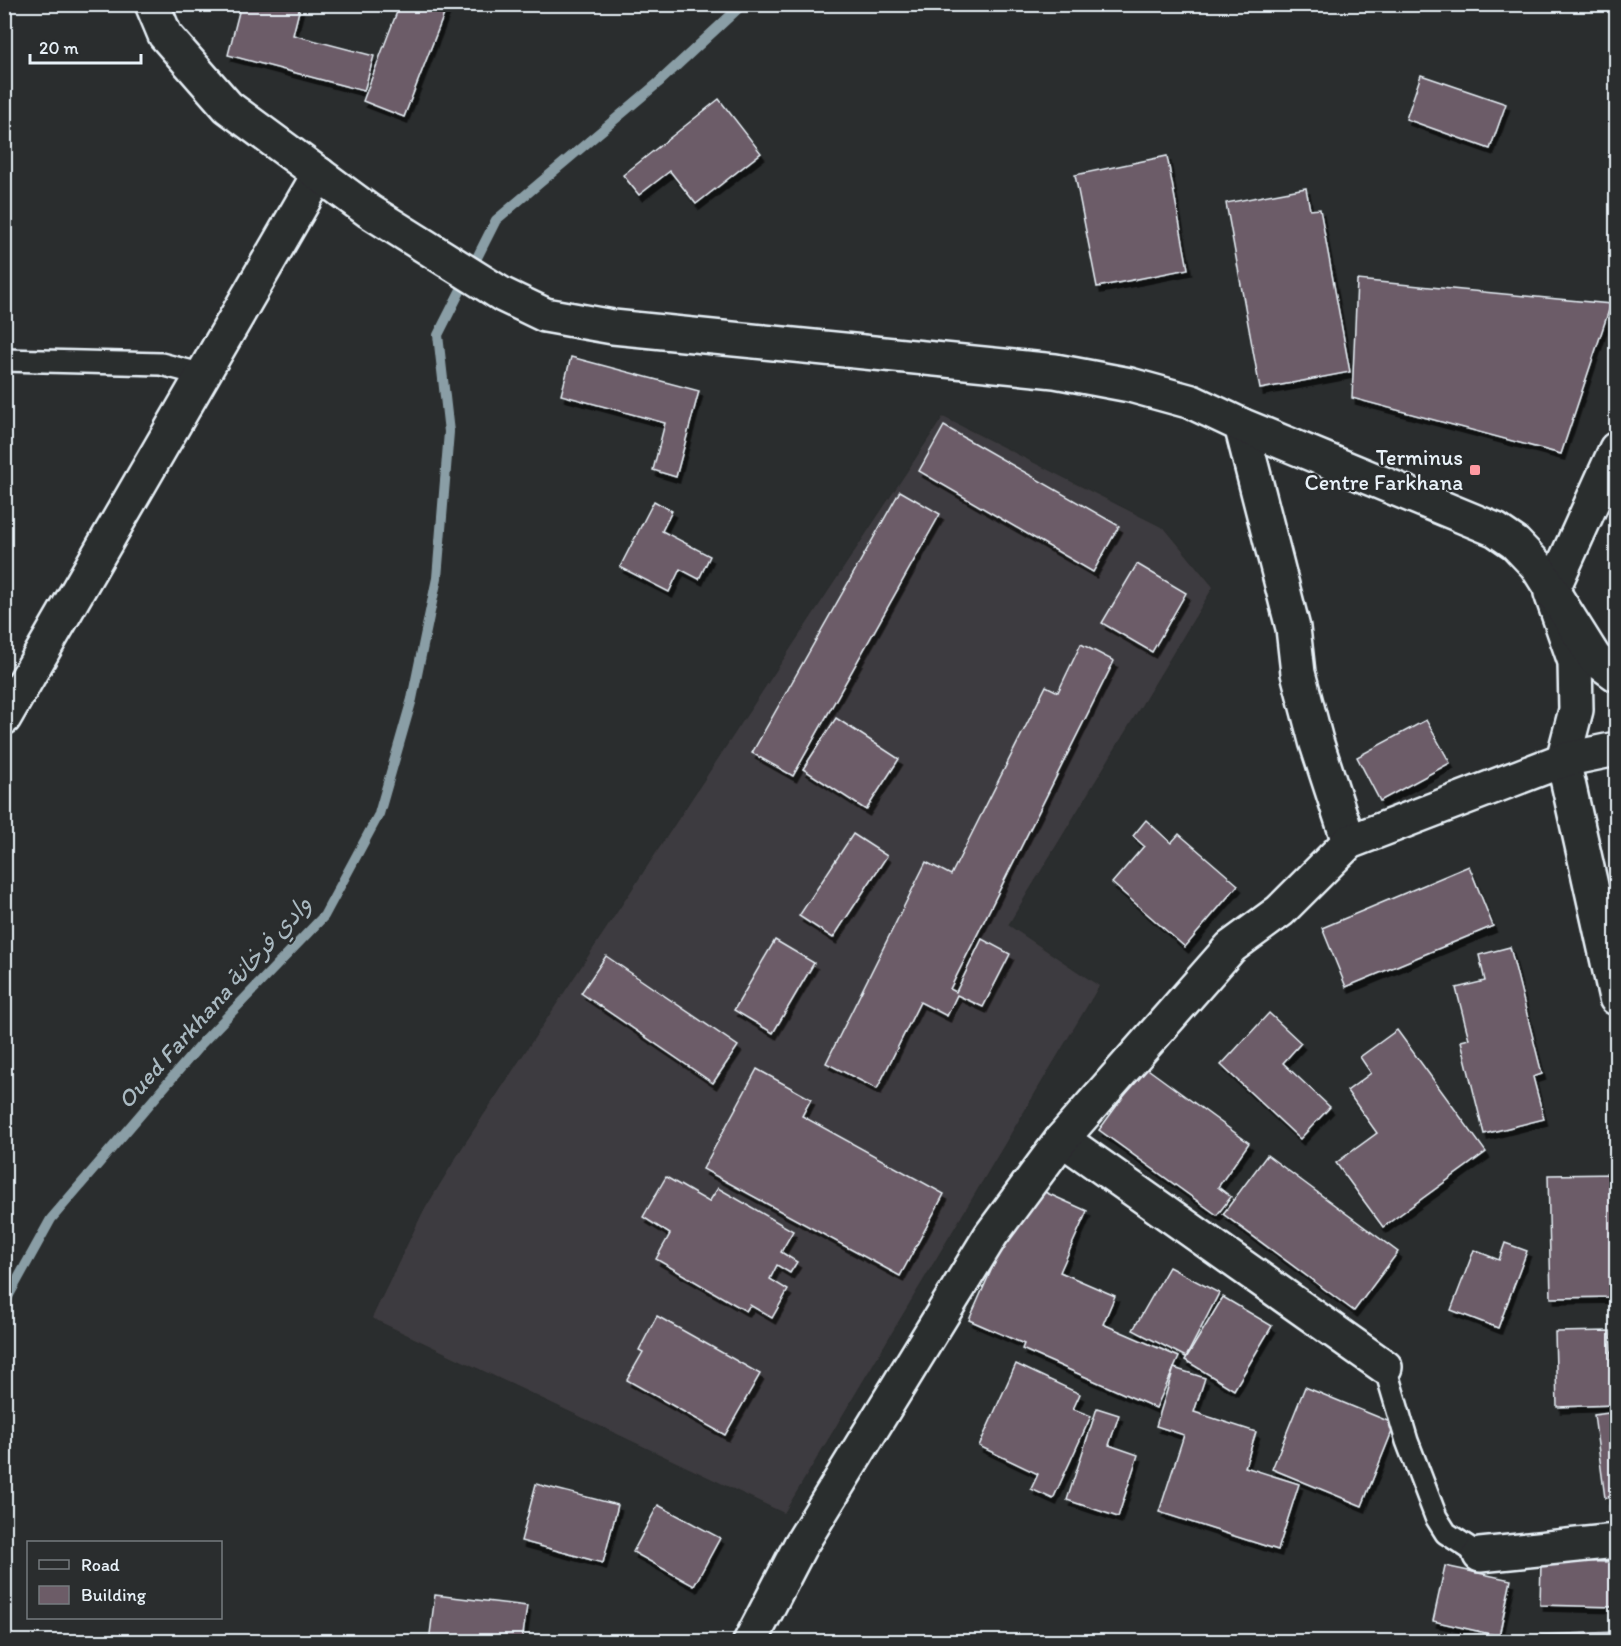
<svg xmlns="http://www.w3.org/2000/svg" width="1621" height="1646" font-family="Itim,'Playpen Sans Arabic',sans-serif">
  <defs>
    <filter id="shadow"><feDropShadow dx="3.5" dy="6" stdDeviation="0" flood-color="#0009"/></filter>
  </defs>
  <rect width="100%" height="100%" fill="#2a2d2e"/>
  <filter id="ink" filterUnits="userSpaceOnUse"><feTurbulence type="fractalNoise" baseFrequency=".0167" numOctaves="2"/><feDisplacementMap in="SourceGraphic" scale="12" xChannelSelector="R" yChannelSelector="G"/><feConvolveMatrix kernelMatrix="1 2 1 2 8 2 1 2 1" color-interpolation-filters="sRGB"/></filter>
  <g filter="url(#ink)">
    <polygon fill="#3e3b3f" points="943,417 1165,529 1213,587 1008,925 1099,986 784,1513 372,1318 422,1214 462,1148"/>
    <g fill="none" stroke-linecap="round" stroke-linejoin="round">
      <polyline stroke="#8a9ea6" stroke-width="10" points="4,1304 51,1219 202,1043 324,916 379,814 412,699 437,578 449,432 438,335 496,220 658,83 743,4"/>
    </g>
    <g fill="#6c5c67" stroke="#e8f1f8" stroke-width="1.5" filter="url(#shadow)">
      <polygon points="241,4 290,4 300,7 293,35 374,56 364,91 228,55"/>
      <polygon points="400,4 448,4 404,117 363,101"/>
      <polygon points="1421,75 1506,104 1490,149 1406,119"/>
      <polygon points="719,99 761,153 696,204 670,171 639,195 623,175"/>
      <polygon points="1167,156 1188,269 1097,287 1075,175"/>
      <polygon points="1306,188 1310,210 1320,209 1350,372 1260,389 1226,203"/>
      <polygon points="1357,280 1611,304 1561,454 1352,398"/>
      <polygon points="571,357 699,391 676,477 653,470 665,423 561,395"/>
      <polygon points="944,426 1119,526 1093,572 919,471"/>
      <polygon points="900,491 940,514 793,776 752,753"/>
      <polygon points="654,501 672,511 662,531 710,556 699,579 680,569 669,592 620,567"/>
      <polygon points="1137,564 1186,593 1152,652 1102,623"/>
      <polygon points="1081,644 1114,661 950,989 956,992 982,939 1010,954 983,1007 957,995 947,1016 920,1002 877,1089 826,1063 926,862 951,875 1046,686 1058,692"/>
      <polygon points="836,718 899,759 866,810 803,769"/>
      <polygon points="1426,720 1450,763 1380,801 1357,757"/>
      <polygon points="1146,820 1171,843 1179,834 1238,885 1185,947 1112,883 1144,846 1133,836"/>
      <polygon points="853,834 887,856 833,938 799,916"/>
      <polygon points="1469,866 1493,926 1346,987 1322,928"/>
      <polygon points="775,940 814,963 773,1033 734,1010"/>
      <polygon points="1510,947 1542,1074 1533,1077 1544,1119 1484,1134 1461,1041 1469,1039 1456,988 1485,981 1479,955"/>
      <polygon points="606,956 738,1046 713,1083 581,993"/>
      <polygon points="1269,1013 1301,1043 1283,1063 1330,1107 1300,1139 1221,1065"/>
      <polygon points="1397,1030 1486,1152 1383,1227 1336,1163 1377,1133 1347,1091 1371,1073 1360,1057"/>
      <polygon points="1145,1067 1249,1143 1218,1187 1231,1197 1217,1215 1099,1130"/>
      <polygon points="757,1069 811,1099 802,1116 944,1194 900,1276 703,1169"/>
      <polygon points="1267,1155 1398,1252 1354,1311 1223,1214"/>
      <polygon points="1616,1174 1616,1297 1551,1298 1548,1175"/>
      <polygon points="666,1177 709,1202 718,1188 793,1231 781,1252 797,1262 790,1273 777,1265 770,1279 788,1290 772,1318 750,1305 746,1311 656,1259 670,1234 643,1217"/>
      <polygon points="1029,1185 1087,1211 1060,1272 1115,1296 1103,1324 1179,1357 1156,1408 1022,1349 1024,1344 969,1320"/>
      <polygon points="1505,1243 1527,1251 1498,1328 1451,1310 1474,1250 1499,1260"/>
      <polygon points="1169,1267 1219,1293 1186,1357 1133,1330"/>
      <polygon points="1223,1297 1272,1326 1234,1390 1185,1360"/>
      <polygon points="657,1316 760,1374 725,1435 627,1380 643,1352 639,1350"/>
      <polygon points="1610,1331 1613,1405 1557,1407 1555,1332"/>
      <polygon points="1016,1364 1080,1394 1073,1409 1091,1416 1053,1499 1031,1489 1038,1474 979,1446"/>
      <polygon points="1174,1368 1205,1378 1194,1412 1256,1432 1245,1467 1299,1484 1278,1550 1159,1512 1184,1435 1156,1426"/>
      <polygon points="1305,1387 1395,1424 1362,1506 1272,1469"/>
      <polygon points="1097,1408 1119,1415 1109,1445 1138,1455 1118,1517 1067,1500"/>
      <polygon points="1616,1412 1616,1496 1605,1498 1594,1415"/>
      <polygon points="536,1484 618,1505 603,1563 521,1541"/>
      <polygon points="658,1505 720,1538 694,1586 633,1552"/>
      <polygon points="1541,1561 1616,1562 1616,1607 1540,1605"/>
      <polygon points="1445,1566 1511,1580 1499,1636 1433,1621"/>
      <polygon points="435,1595 527,1606 522,1642 429,1642"/>
      <polygon points="1616,1632 1616,1642 1541,1642 1541,1635"/>
    </g>
    <g fill="none" stroke-linecap="round" stroke-linejoin="round">
      <defs>
        <g id="service">
          <polyline points="4,360 161,364 204,375"/>
          <polyline points="1385,1367 1407,1441 1436,1517 1446,1533 1480,1555"/>
        </g>
        <g id="minor">
          <polyline points="1241,425 1293,628 1298,673 1316,741 1349,842"/>
          <polyline points="1616,449 1551,593 1575,662 1576,710 1563,760 1616,998"/>
          <polyline points="4,718 319,174"/>
          <polyline points="1062,1139 1385,1367"/>
          <polyline points="1480,1555 1616,1541"/>
          <polyline points="750,1642 800,1546 991,1235 1062,1139 1231,947 1280,911 1349,842 1563,760 1616,749"/>
        </g>
        <polyline id="tertiary" points="152,4 165,35 228,107 369,211 503,295 545,315 613,327 1055,371 1130,385 1192,402 1241,425 1496,530 1515,543 1536,565 1595,659 1616,674"/>
      </defs>
      <use href="#service" stroke="#e8f1f8" stroke-width="26"/>
      <use href="#minor" stroke="#e8f1f8" stroke-width="38"/>
      <use href="#tertiary" stroke="#e8f1f8" stroke-width="38"/>
      <use href="#service" stroke="#2a2d2e" stroke-width="21"/>
      <use href="#minor" stroke="#2a2d2e" stroke-width="33"/>
      <use href="#tertiary" stroke="#2a2d2e" stroke-width="33"/>
    </g>
  </g>
  <rect fill="#ff9aa2" stroke="#2a2d2e" stroke-width="2" x="1469" y="464" width="12" height="12" rx="3"/>
  <g text-anchor="middle" dominant-baseline="central" stroke-width="4.5" stroke-linejoin="round" paint-order="stroke">
    <g font-size="22" fill="#e8f1f8" stroke="#2a2d2e" text-anchor="end">
      <text x="1463" y="457">Terminus<tspan x="1463" dy="25">Centre Farkhana</tspan></text>
    </g>
    <g font-size="24" font-style="italic" fill="#a9b9c1" stroke="#2a2d2e">
      <text transform="translate(214 1002) rotate(-48)">Oued Farkhana وادي فرخانة</text>
    </g>
  </g>
  <rect width="1621" height="1646" fill="none" stroke="#2a2d2e" stroke-width="24"/>
  <rect x="12" y="12" width="1597" height="1622" fill="none" stroke="#e8f1f8" stroke-width="2" filter="url(#ink)"/>
  <rect x="27" y="1541" width="195" height="78" fill="#2a2d2e" stroke="#767b7f" stroke-width="1.5"/>
  <rect x="39" y="1560" width="30" height="9" fill="#2a2d2e" stroke="#767b7f" stroke-width="1.5"/>
  <text x="81" y="1571" font-size="18" fill="#e8f1f8">Road</text>
  <rect x="39" y="1586" width="30" height="18" fill="#6c5c67" stroke="#767b7f" stroke-width="1.5"/>
  <text x="81" y="1601" font-size="18" fill="#e8f1f8">Building</text>
  <path d="M30 54v9h111v-9" fill="none" stroke="#e8f1f8" stroke-width="3"/>
  <text x="39" y="54" font-size="18" fill="#e8f1f8" stroke="#2a2d2e" stroke-width="4.5" paint-order="stroke">20 m</text>
</svg>
